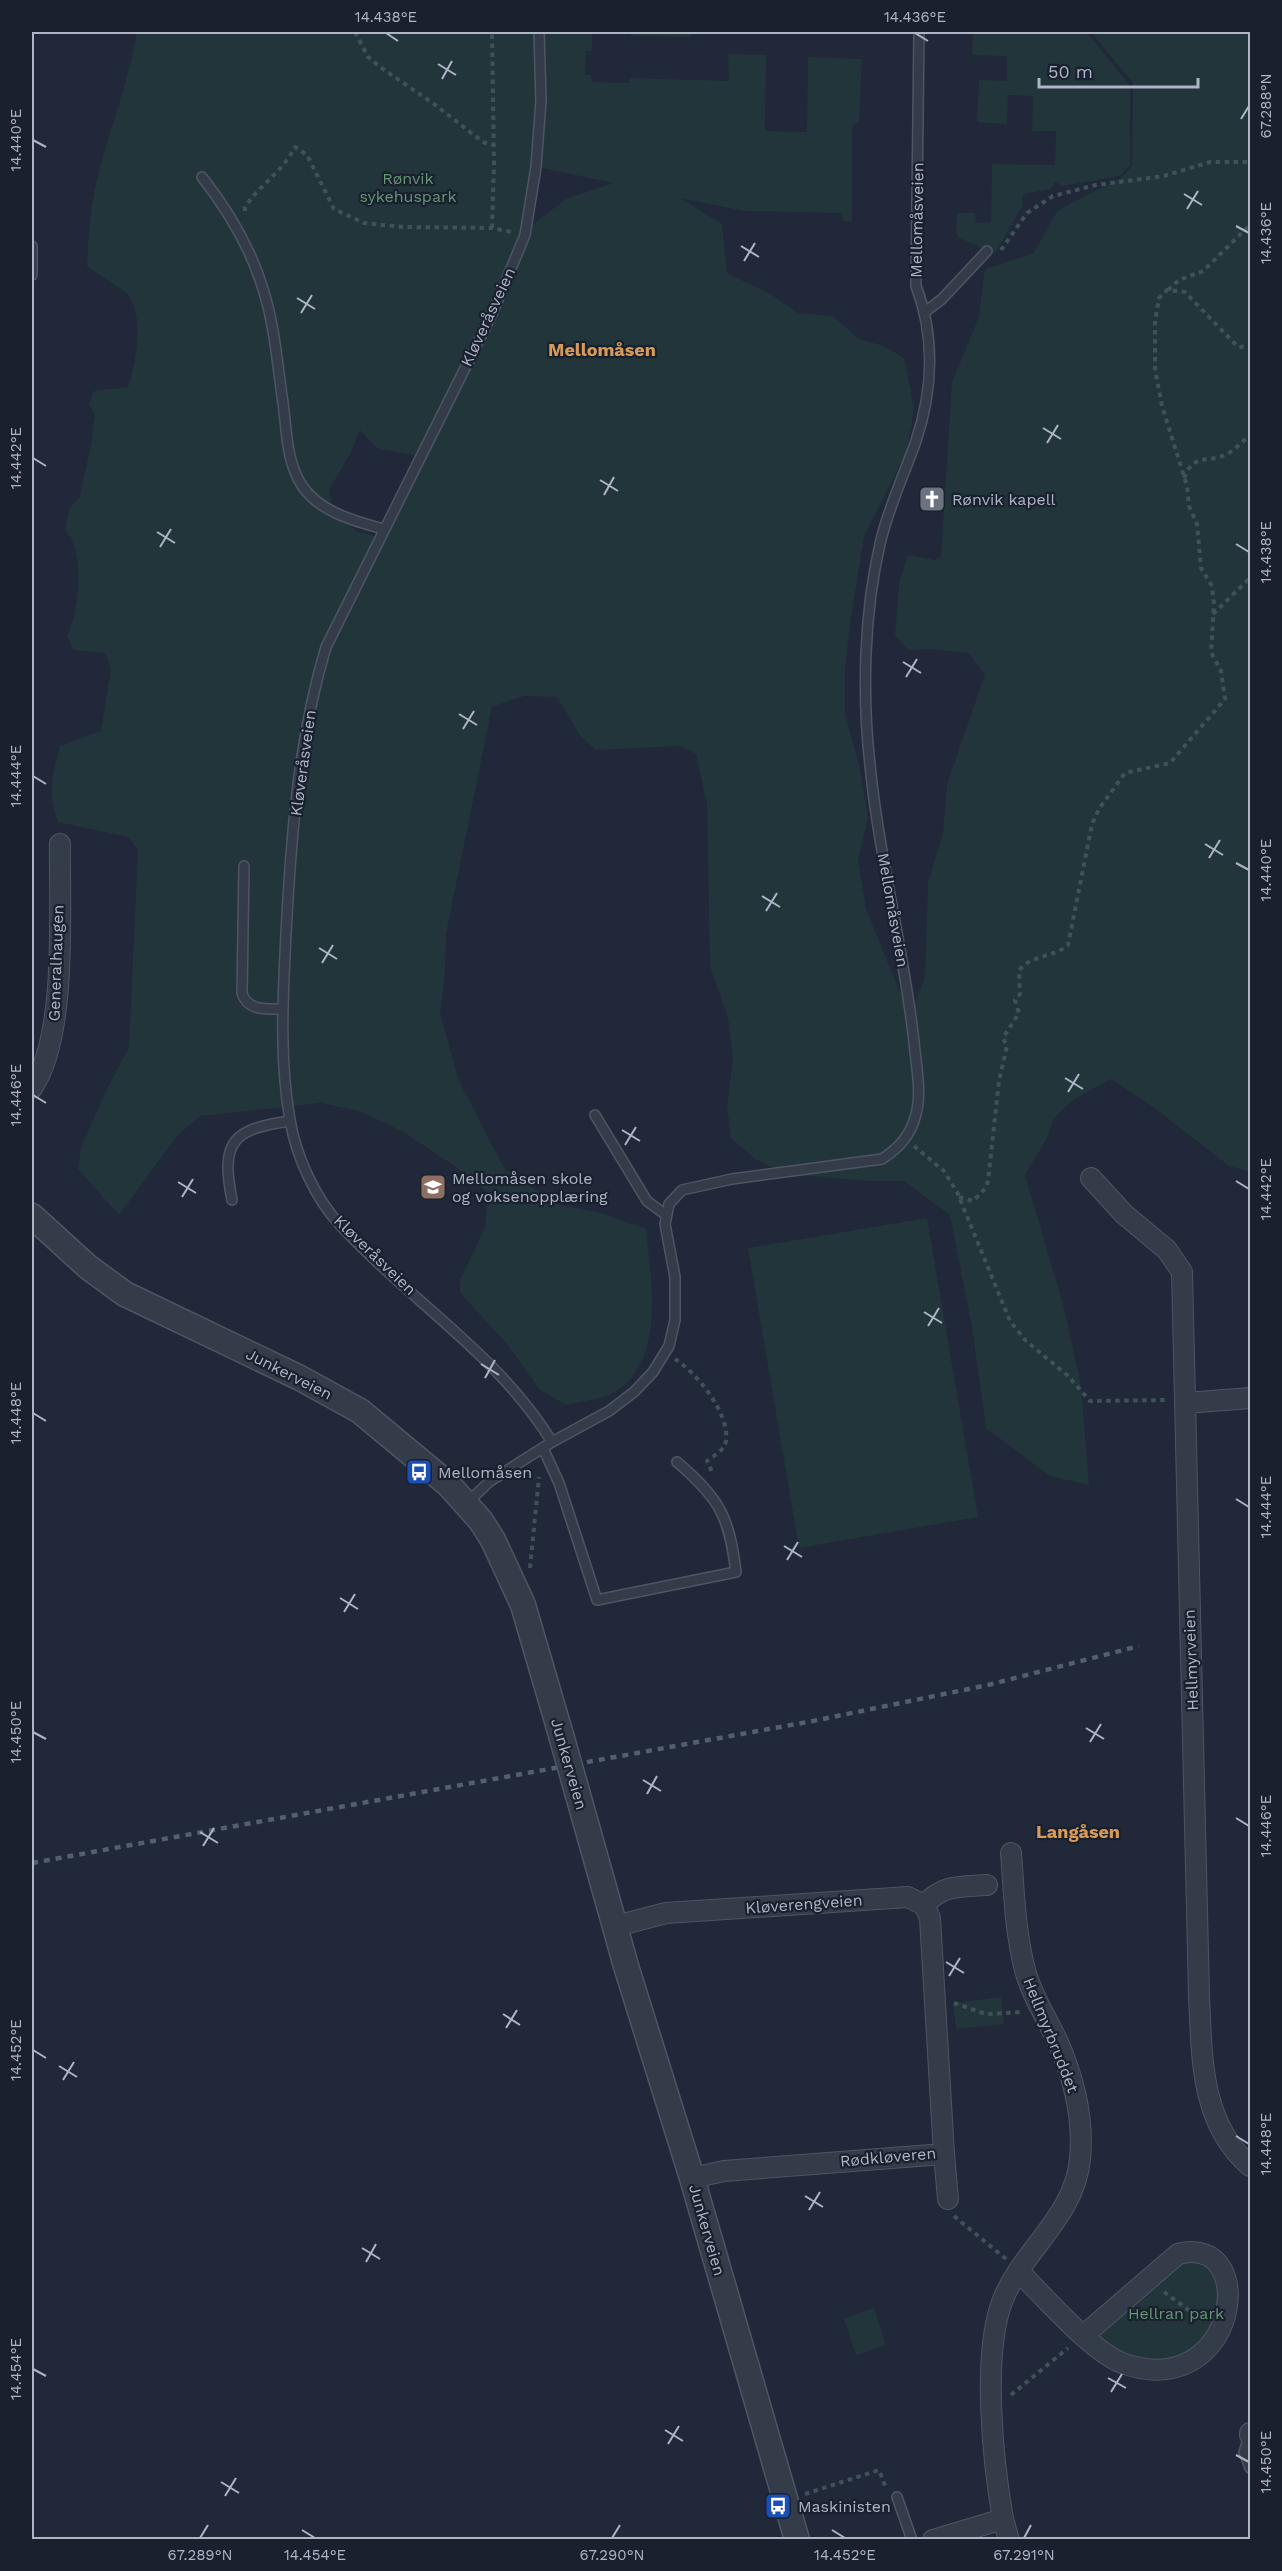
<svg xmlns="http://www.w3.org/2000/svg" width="1282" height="2571" font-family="'Work Sans',sans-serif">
  <rect width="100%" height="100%" fill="#202839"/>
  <g fill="#22353a" fill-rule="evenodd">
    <path d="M137,32h455v19h-6l-1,24h6l1,7 37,1 1,-5 99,3 -1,-27 38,1 -1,76 42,1 1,-75 54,2 -3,64h-5l-2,9v89h-9l-1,-8 -98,-2 -64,-13 42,26 5,49 45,22 26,18 35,3 26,23 25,7 20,12 10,50 -7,43 -43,86 -14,87 -5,45v44l15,56 8,49 -10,42 8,49 33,81 12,22 14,-35 3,-94 15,-50 4,-49 38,-110 -17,-21 -38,-4 -22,1 -13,-15 4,-52 9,-28 27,5 6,-4 11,-174 27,-65 6,-48 49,-16 23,-42 63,-33 12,-12 1,-83 -42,-51h159v1140l-21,-6 -76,-59 -42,-28 -38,21 -19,18 -8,22 -21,35 38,129 18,81 8,100 -39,-9 -64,-48 -14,-101 -22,-112 -46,-34h-37l-81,-7 -31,-15 -24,-21 -4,-32 6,-47 -5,-41 -18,-51 -3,-163 -11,-50 -16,-8 -84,4 -15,-13 -24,-40 -33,-1 -32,11 -46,227 -1,40 -5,40 19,67 45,87 52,36 49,10 41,15c5,49 20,132 -31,163 -13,8 -34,9 -49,13l-27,-16 -32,-45 -47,-51v-13l25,-52 3,-35 -32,-26 -51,-34 -43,-21 -41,-9 -121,13 -23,20 -58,79 -41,-46 3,-22 26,-58 22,-42 9,-197 -10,-13 -70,-15c-11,-31 -6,-45 2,-76l41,-15 10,-62 -6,-16 -32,-3 -6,-14c12,-22 19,-88 -2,-106l5,-23 9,-9 12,-53 4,-30 -6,-11 5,-13 34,-4c8,-23 16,-69 1,-91 -4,-6 -34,-23 -42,-30 1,-26 3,-53 8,-78 12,-53 33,-103 42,-156zM536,167l78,16 -48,16 -38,29zM360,430l16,18 42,8 -40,81 -22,-6 -23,-21 -4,-20 21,-36z"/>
    <polygon points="631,32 691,32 691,37 631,36"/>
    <polygon points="973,32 1087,32 1130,86 1130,165 1120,176 1062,186 1055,182 1051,189 1023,194 1022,206 998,249 994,253 959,238 956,231 957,213 975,213 976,223 991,222 992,164 1055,165 1056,131 1032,131 1033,96 1008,95 1007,124 977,122 979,80 1007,81 1007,56 972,55"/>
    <polygon points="927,1218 978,1517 799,1548 748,1248"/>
    <polygon points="1001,1997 1004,2024 956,2029 953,2003"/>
    <path d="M1188,2258c59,10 29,96 -16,103 -5,0 -12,-1 -18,-1 -21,0 -39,-8 -54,-23l2,-8z"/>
    <polygon points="874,2308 886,2345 856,2355 844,2319"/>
  </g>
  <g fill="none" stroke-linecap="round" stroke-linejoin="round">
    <defs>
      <g id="service">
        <path d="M539,32l2,68 -5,67 -11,68 -33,79 -166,333c-28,93 -35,191 -40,287 -3,62 -7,124 4,186 6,36 25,78 50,105 68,74 159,130 212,217"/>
        <path d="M202,177c25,32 49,72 61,112 11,34 14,71 19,107 5,30 3,62 19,88 17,28 54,37 82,45"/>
        <polyline points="32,275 32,246"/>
        <polyline points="925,312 942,299 987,251"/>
        <path d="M244,866l-2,127c5,18 25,16 40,16"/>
        <polyline points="595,1115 647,1201 666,1215"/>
        <path d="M232,1200c-12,-60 2,-71 58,-79"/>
        <path d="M543,1448l16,35 38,117 139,-28c-7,-56 -16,-73 -59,-110"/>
        <path d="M467,1503l22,-21 63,-40 57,-31 25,-19 19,-20 16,-26 6,-26v-43l-10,-53 4,-20 13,-14 50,-11 150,-20c17,-11 29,-24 34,-45 6,-22 0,-49 -2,-72 -10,-93 -35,-184 -44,-277 -8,-71 -6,-152 10,-221 8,-36 24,-69 36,-103 17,-51 19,-105 0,-155l3,-254"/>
        <polyline points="1250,2435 1244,2452 1250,2468"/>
        <polyline points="897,2497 912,2540"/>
      </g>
      <g id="minor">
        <path d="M32,1088c36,-53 27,-180 28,-244"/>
        <path d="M1091,1178l33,36 43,36 15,22 17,724c3,60 1,127 51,170"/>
        <polyline points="1186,1403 1250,1398"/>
        <path d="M924,1905c20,-21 35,-18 63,-20"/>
        <polyline points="616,1926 666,1913 908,1897 924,1905"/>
        <polyline points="944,2154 948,2199"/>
        <polyline points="692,2178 724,2171 944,2154 930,1918 924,1905"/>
        <path d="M1019,2272c26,25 72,79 103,91 117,42 139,-131 56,-109l-94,81"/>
        <polyline points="1250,2435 1250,2433"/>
        <path d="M1003,2519c-10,-57 -21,-163 -1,-217 19,-51 73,-85 78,-143 4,-42 -6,-81 -23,-119 -11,-23 -25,-44 -32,-70 -10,-39 -11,-78 -14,-117"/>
        <polyline points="933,2540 1003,2519 1009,2540"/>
      </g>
      <g id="tertiary">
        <polyline points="32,1216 88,1267 125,1294 300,1378 360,1411 449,1485 481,1521 493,1540 523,1605 561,1735"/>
        <polyline points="578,1795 626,1966 692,2178 797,2540"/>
      </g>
    </defs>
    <use href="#service" stroke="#4e5564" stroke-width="12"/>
    <use href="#minor" stroke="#4e5564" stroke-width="22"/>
    <use href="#tertiary" stroke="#4e5564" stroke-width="27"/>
    <g stroke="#405257" stroke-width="4" stroke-dasharray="4.5 4.5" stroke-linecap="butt">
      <polyline points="355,32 368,57 380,67 434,104 483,142 493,145"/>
      <path d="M245,211v-4c16,-24 35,-32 50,-60l12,8 27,54 30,14 39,4 89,1 20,4"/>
      <polyline points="492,228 494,164 492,32"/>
      <polyline points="1001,250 1027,213 1053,196 1096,185 1164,176 1210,162 1250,162"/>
      <polyline points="1168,290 1179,280 1203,271 1250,225"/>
      <path d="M1184,478c10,-26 24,-14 43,-24 9,-5 15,-13 23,-18"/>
      <polyline points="1213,614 1250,578"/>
      <polyline points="914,1146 944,1171 957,1192 1010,1321 1026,1341 1067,1375 1090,1401 1167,1400"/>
      <path d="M959,1197l14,4 13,-13 2,-7 11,-100 8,-35 -4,-8 16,-25 -4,-13 5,-6 -1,-23c8,-15 36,-14 49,-26l24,-121 7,-15 26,-36 45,-10 55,-64 -4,-28 -10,-19 3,-48 -2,-18 -11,-18 -4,-44 -8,-18 -2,-20 -25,-80 -7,-37v-48l4,-23 8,-8 18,2 53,55 12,-1"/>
      <path d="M675,1359c22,14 55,55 51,82 -1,9 -13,15 -19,20l6,13"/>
      <polyline points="530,1568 539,1477"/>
      <polyline points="954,2003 986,2014 1022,2012"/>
      <polyline points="954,2216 1006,2259"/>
      <polyline points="1164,2292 1202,2320"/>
      <polyline points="1011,2395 1068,2348"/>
      <polyline points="805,2494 879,2470 886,2488"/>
    </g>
    <use href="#service" stroke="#343b49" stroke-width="9"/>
    <use href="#minor" stroke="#343b49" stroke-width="20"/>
    <use href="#tertiary" stroke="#343b49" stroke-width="24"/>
    <polyline stroke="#555e71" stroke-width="4.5" stroke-dasharray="6 6" stroke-linecap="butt" points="32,1863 813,1721 988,1685 1139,1646"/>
    <defs>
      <polyline id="tertiary-bridge" points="561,1735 578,1795"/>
    </defs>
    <use href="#tertiary-bridge" stroke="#4e5564" stroke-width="27" stroke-linecap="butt"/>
    <use href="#tertiary-bridge" stroke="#343b49" stroke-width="24"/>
  </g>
  <path fill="none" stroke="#aeb5c6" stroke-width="2" d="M386,33l12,8M915,33l13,8M438,64l18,11M442,79l10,-18M1241,119l8,-13M33,140l13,7M1184,194l18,11M1187,209l11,-18M1236,226l13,7M741,246l18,11M744,261l11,-18M297,298l18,11M301,313l11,-18M1043,428l18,11M1047,443l11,-18M33,458l13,8M600,480l18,11M604,495l10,-18M157,532l18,11M1236,544l13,8M160,547l11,-18M903,662l18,11M906,677l11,-18M459,714l18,11M463,729l11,-18M33,776l13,8M1205,844l18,11M1209,858l11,-18M1236,863l13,7M762,896l18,11M766,911l11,-18M319,948l18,11M322,963l11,-18M1065,1078l18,11M1068,1092l11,-18M33,1095l13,8M622,1130l18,11M625,1145l11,-18M1236,1181l13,8M178,1182l18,11M182,1197l11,-18M924,1312l18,11M928,1326l11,-18M481,1364l18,11M485,1378l10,-18M33,1413l13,8M1236,1499l13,8M784,1546l18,11M787,1560l11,-18M340,1598l18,11M344,1612l11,-18M1086,1728l18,11M33,1732l13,7M1090,1742l11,-18M643,1780l18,11M647,1794l10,-18M1236,1818l13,8M200,1832l18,11M203,1846l11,-18M946,1962l18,11M949,1976l11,-18M503,2014l17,11M506,2028l11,-18M33,2050l13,8M59,2066l18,11M63,2080l11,-18M1236,2136l13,8M805,2196l18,11M809,2210l11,-18M362,2248l18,11M366,2262l10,-18M33,2369l13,7M1108,2378l18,10M1111,2392l11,-18M665,2430l18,11M668,2444l11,-18M1236,2455l13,7M221,2482l18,11M225,2496l11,-18M302,2530l13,8M832,2530l13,8M200,2538l8,-13M612,2538l8,-13M1024,2538l7,-13"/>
  <defs>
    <symbol id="church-square" viewBox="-11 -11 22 22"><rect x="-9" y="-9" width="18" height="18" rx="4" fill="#6b7280" stroke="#19202e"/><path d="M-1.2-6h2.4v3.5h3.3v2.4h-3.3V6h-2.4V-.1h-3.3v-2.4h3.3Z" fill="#fff"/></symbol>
    <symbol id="school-square" viewBox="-11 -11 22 22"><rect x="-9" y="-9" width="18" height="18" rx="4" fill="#8d6e63" stroke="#19202e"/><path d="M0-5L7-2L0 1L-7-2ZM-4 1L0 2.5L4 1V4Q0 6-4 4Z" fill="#fff"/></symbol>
    <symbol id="bus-square" viewBox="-11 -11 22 22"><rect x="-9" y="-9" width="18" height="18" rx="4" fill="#1a4fb4" stroke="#19202e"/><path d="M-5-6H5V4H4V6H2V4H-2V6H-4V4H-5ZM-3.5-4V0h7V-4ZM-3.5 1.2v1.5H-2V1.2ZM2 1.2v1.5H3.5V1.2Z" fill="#fff"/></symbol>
  </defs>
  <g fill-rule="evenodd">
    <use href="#church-square" x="917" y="484" width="30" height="30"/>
    <use href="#school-square" x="418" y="1172" width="30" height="30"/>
    <use href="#bus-square" x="404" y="1457" width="30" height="30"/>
    <use href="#bus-square" x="763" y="2491" width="30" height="30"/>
  </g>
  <g text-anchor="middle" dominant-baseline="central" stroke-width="4.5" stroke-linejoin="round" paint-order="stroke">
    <g font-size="16" fill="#659775" stroke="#19202e">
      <text x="408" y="178">Rønvik<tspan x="408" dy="18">sykehuspark</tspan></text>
      <text x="1176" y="2313">Hellran park</text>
    </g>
    <g font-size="16" fill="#aeb5c6" stroke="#19202e">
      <text transform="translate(917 220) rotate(-89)">Mellomåsveien</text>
      <text transform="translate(488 317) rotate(-65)">Kløveråsveien</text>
      <text transform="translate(303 763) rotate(-82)">Kløveråsveien</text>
      <text transform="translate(893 910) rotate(80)">Mellomåsveien</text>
      <text transform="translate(56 963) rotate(-88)">Generalhaugen</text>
      <text transform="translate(375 1255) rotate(44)">Kløveråsveien</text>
      <text transform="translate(289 1374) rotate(27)">Junkerveien</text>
      <text transform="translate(1191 1660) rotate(-92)">Hellmyrveien</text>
      <text transform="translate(569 1764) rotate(74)">Junkerveien</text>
      <text transform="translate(804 1904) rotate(-4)">Kløverengveien</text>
      <text transform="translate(1051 2035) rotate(68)">Hellmyrbruddet</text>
      <text transform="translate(888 2157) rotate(-5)">Rødkløveren</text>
      <text transform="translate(707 2230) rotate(74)">Junkerveien</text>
    </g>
    <g font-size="16" fill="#aeb5c6" stroke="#19202e" text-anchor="start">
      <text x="952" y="499">Rønvik kapell</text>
      <text x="452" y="1178">Mellomåsen skole<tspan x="452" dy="18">og voksenopplæring</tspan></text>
      <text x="438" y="1472">Mellomåsen</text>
      <text x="798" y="2506">Maskinisten</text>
    </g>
    <g font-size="18" font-weight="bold" fill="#d69b59" stroke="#19202e">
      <text x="602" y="349">Mellomåsen</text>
      <text x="1078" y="1831">Langåsen</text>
    </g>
  </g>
  <rect width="1282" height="2571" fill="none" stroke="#19202e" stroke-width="66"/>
  <path d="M1039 78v9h159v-9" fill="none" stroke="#aeb5c6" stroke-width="3"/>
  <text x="1048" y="78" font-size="18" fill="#aeb5c6" stroke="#19202e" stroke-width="4.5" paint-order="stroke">50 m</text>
  <rect x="33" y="33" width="1216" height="2505" fill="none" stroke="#aeb5c6" stroke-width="2"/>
  <g font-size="15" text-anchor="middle" fill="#aeb5c6">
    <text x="386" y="22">14.438°E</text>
    <text x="915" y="22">14.436°E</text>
    <text transform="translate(1266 106) rotate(-90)" y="5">67.288°N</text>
    <text transform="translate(16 140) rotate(-90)" y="5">14.440°E</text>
    <text transform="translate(1266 233) rotate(-90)" y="5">14.436°E</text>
    <text transform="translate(16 458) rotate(-90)" y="5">14.442°E</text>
    <text transform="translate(1266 552) rotate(-90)" y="5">14.438°E</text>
    <text transform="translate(16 776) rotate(-90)" y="5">14.444°E</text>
    <text transform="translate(1266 870) rotate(-90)" y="5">14.440°E</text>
    <text transform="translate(16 1095) rotate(-90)" y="5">14.446°E</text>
    <text transform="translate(1266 1189) rotate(-90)" y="5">14.442°E</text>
    <text transform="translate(16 1413) rotate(-90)" y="5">14.448°E</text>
    <text transform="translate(1266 1507) rotate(-90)" y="5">14.444°E</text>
    <text transform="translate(16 1732) rotate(-90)" y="5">14.450°E</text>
    <text transform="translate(1266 1826) rotate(-90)" y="5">14.446°E</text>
    <text transform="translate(16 2050) rotate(-90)" y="5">14.452°E</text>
    <text transform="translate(1266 2144) rotate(-90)" y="5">14.448°E</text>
    <text transform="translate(16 2369) rotate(-90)" y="5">14.454°E</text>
    <text transform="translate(1266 2462) rotate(-90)" y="5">14.450°E</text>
    <text x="200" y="2560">67.289°N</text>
    <text x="315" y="2560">14.454°E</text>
    <text x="612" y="2560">67.290°N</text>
    <text x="845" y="2560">14.452°E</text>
    <text x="1024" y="2560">67.291°N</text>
  </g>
</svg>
